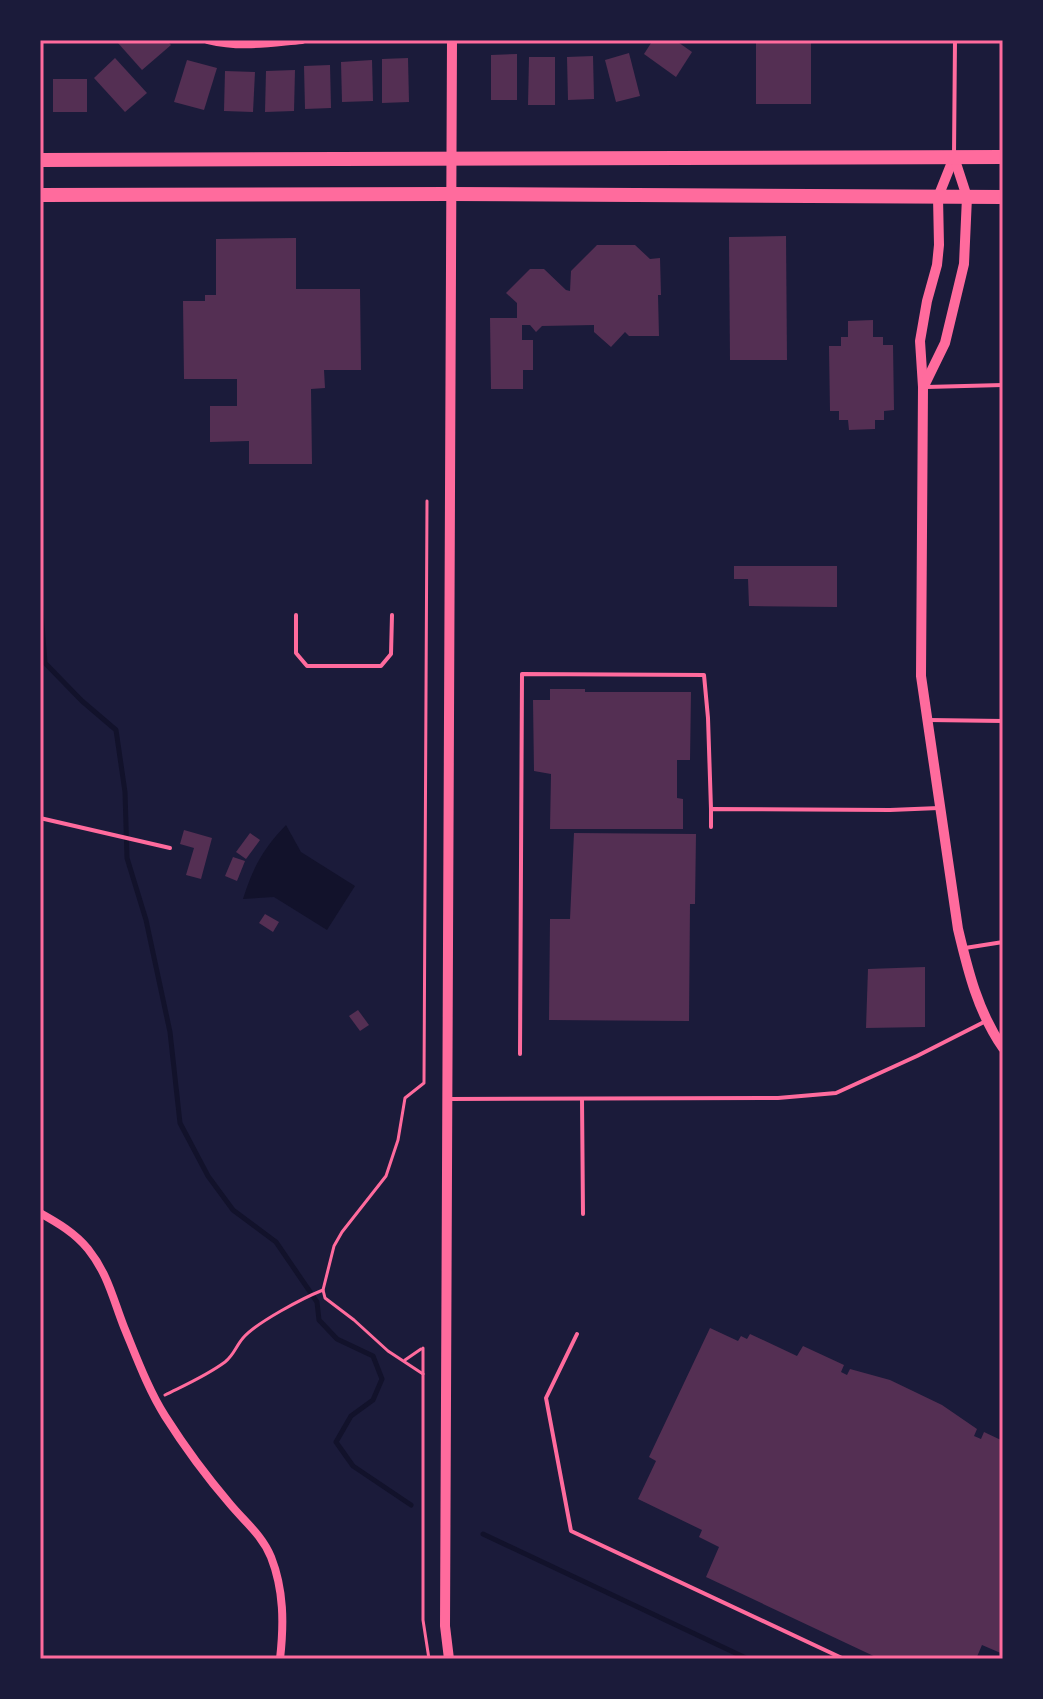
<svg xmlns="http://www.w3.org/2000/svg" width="1043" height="1699" font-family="'IBM Plex Sans',sans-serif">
  <rect width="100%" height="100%" fill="#1b1b3a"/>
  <path fill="#12122b" d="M286,825l15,27 54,34 -28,44 -53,-33 -31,2c10,-32 20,-50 43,-74z"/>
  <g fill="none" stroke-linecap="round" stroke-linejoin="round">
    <g stroke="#12122b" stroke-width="5">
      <polyline points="40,599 45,663 82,701 116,730 125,792 127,858 146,920 170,1032 180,1123 208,1176 233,1210 276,1242 317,1302 319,1320 337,1339 373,1356 382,1379 373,1400 351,1416 336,1442 353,1466 411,1505"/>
      <polyline points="483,1534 748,1659"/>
    </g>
  </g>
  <g fill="#542f53">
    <polygon points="121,40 166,40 171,45 142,70 118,43"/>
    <polygon points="653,40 675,40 692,52 676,77 644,54"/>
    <rect x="756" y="40" width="55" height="64"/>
    <polygon points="629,53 640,96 616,102 605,60"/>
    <polygon points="517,54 517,100 491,100 491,55"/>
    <polygon points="593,56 594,99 568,100 567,57"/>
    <polygon points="529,57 555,57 555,105 528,105"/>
    <polygon points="115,58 147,93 125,112 94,78"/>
    <polygon points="408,58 409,102 382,103 382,59"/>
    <polygon points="187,60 217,68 204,110 174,102"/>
    <polygon points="372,60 373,101 342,102 341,62"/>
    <polygon points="330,65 331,108 305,109 304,66"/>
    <polygon points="295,70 294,111 265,112 266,71"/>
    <polygon points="225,71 255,72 253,112 224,111"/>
    <rect x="53" y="79" width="34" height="33"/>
    <polygon points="786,236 787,360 730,360 729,237"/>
    <polygon points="296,238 296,289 360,289 361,370 324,370 325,388 311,389 312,464 249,464 249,441 210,442 210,406 237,406 237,379 184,379 183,301 205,301 205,295 216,295 216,239"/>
    <polygon points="597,245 635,245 650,259 660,258 661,295 658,295 659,336 629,336 625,332 611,347 594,332 594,325 542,326 536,332 530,325 522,325 522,340 533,340 533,370 523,370 523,389 491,389 490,318 517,318 517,303 506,293 530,269 544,269 566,290 570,291 571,271"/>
    <polygon points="873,320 873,337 883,337 883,345 893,345 894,410 884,411 884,420 875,420 875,429 849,430 848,420 839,420 839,411 830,411 829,346 841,346 841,337 848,337 848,321"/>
    <polygon points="734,566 837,566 837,607 749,606 748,579 734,579"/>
    <polygon points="550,689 585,689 585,692 691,692 690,760 677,760 677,798 683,799 683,829 550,829 551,774 534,771 533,700 550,700"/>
    <polygon points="184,830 212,838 201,879 186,875 194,848 180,844"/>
    <polygon points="250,833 260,840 246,859 236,852"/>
    <polygon points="574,833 696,834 695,904 690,904 689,1021 549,1020 550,919 570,919"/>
    <polygon points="233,857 245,861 237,881 225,876"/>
    <polygon points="265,914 279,922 273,932 259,923"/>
    <polygon points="925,967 925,1027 866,1028 868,969"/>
    <polygon points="358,1010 369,1025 360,1031 349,1016"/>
    <polygon points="710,1328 738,1341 741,1336 747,1339 750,1334 797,1356 803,1346 844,1365 841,1372 847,1375 850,1369 890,1380 942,1405 977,1429 974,1436 981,1439 984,1432 1003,1441 1003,1654 982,1645 976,1659 880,1659 706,1577 719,1547 699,1537 702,1530 638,1499 656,1461 649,1457"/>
  </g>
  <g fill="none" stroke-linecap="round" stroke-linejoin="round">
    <g stroke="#ff6b9d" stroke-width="3">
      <polyline points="423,1348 423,1620 429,1659"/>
      <polyline points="405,1360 421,1349"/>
      <polyline points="423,1374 388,1351 354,1320 325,1298 323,1290 334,1246 342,1232 386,1176 398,1140 405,1098 424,1083 427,501"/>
      <path d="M165,1395c20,-10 41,-19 60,-33 9,-7 11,-16 18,-24 14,-16 60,-40 80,-48"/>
    </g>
    <g stroke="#ff6b9d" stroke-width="4">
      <polyline points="954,155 955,40"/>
      <polyline points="926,387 1003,385"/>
      <polyline points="296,615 296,653 307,666 381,666 391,654 392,615"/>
      <polyline points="929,720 1003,721"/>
      <polyline points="40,818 170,848"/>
      <polyline points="711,827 711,809 890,810 939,808"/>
      <polyline points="965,948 1003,942"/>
      <polyline points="520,1054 522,674 704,675 708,718 711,809"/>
      <polyline points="450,1099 778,1098 836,1093 917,1056 984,1022"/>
      <polyline points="582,1099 583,1214"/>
      <polyline points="577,1334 546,1398 571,1531 844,1659"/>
    </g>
    <g stroke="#ff6b9d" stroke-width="8">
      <path d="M208,40c33,8 60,3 94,0"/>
      <path d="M40,1213c18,10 35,20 48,36 20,25 25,50 36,78 12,29 24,62 41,89 19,30 41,60 65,88 15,18 32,31 41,53 13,33 13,67 9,102"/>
    </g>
    <g stroke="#ff6b9d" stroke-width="10">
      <path d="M954,157l-16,40 1,48 -2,20 -10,36 -7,40 3,46 -2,289 37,253c10,42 20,83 45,119"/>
      <polyline points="924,386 945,343 964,264 967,197 954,157"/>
      <polyline points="449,1659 445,1626 452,40"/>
    </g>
    <g stroke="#ff6b9d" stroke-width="14">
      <polyline points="40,160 1003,157"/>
      <polyline points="40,195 450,194 1003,197"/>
    </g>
  </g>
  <rect width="1043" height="1699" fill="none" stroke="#1b1b3a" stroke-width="84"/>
  <rect x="42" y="42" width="959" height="1615" fill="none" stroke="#ff6b9d" stroke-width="3"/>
</svg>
